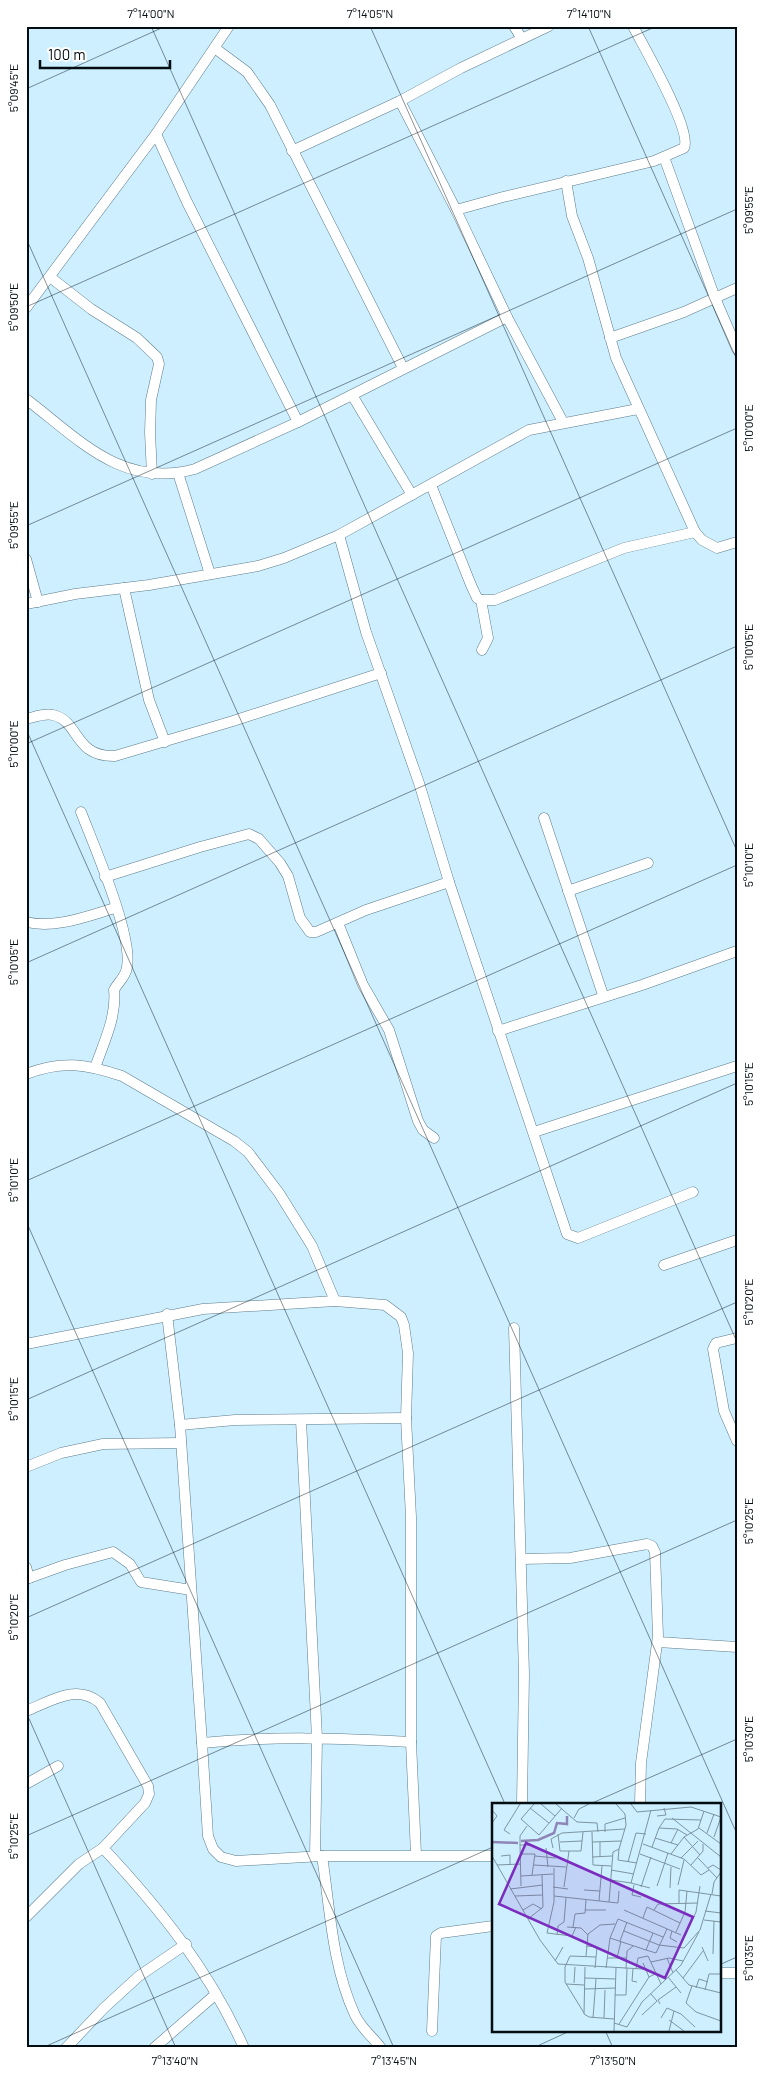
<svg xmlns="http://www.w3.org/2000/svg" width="763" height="2074" font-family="Barlow,sans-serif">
  <rect width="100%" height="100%" fill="#cdefff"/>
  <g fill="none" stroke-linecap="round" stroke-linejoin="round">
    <defs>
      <g id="minor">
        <polyline points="514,26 522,39"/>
        <polyline points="216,49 247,72 270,105 403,368"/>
        <polyline points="400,101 456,210 507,317 563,422"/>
        <polyline points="156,134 187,202 298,422"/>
        <polyline points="292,151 400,101 461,68 549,26"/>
        <polyline points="664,157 715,298 737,349"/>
        <polyline points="566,181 572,216 588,258 616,358 695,532 702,540 717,548 737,542"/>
        <path d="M456,210l47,-13 151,-36 30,-13c9,-17 -41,-102 -51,-122"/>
        <polyline points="50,277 91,309 137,338 157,357 159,364 151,400 150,433 152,474"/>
        <polyline points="26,308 156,134 229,26"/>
        <polyline points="610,338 684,312 737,288"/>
        <polyline points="352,395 412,495"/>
        <path d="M26,399c54,41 96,90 169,70l103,-47 209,-105"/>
        <polyline points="178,473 210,574"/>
        <polyline points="431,485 471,585 477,598 481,600 488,638 482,650"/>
        <polyline points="339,535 366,632 419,783 449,882 567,1234 578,1238 693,1192"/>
        <polyline points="26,559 38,602"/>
        <polyline points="124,588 149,700 165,742"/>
        <polyline points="481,600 495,600 624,548 695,532"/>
        <polyline points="26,604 75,594 149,585 258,566 284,558 339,535 529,430 638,409"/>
        <path d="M26,719c9,-2 18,-6 27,-4 27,6 20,42 62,41l118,-35 148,-48"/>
        <path d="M81,812c13,34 52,123 46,155 -1,10 -9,15 -13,23 3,27 -11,54 -19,78"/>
        <polyline points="544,818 603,995"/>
        <polyline points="105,877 200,847 249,834 259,839 280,863 288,876 300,918 310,932 316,932 366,910 449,882"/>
        <polyline points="568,891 648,863"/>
        <path d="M26,922c30,7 61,-6 89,-14"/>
        <polyline points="338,923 363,985 389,1030 418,1121 423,1130 434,1138"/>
        <polyline points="498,1031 642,985 737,951"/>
        <path d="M26,1074c36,-14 60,-10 96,2l112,65 14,11 31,41 33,53 23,55"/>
        <polyline points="534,1132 737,1066"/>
        <polyline points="664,1265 737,1240"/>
        <path d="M167,1314l13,111 22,318c69,-7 139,-5 209,-1"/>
        <polyline points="514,1328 524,1674 522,1804"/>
        <polyline points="737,1338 716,1343 713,1349 724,1411 737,1441"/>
        <polyline points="26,1344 203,1309 335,1301 385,1305 401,1317 404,1325 408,1353 406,1418 411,1517 411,1742 416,1854"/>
        <polyline points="301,1420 317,1738 315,1856"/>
        <polyline points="180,1425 235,1420 406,1418"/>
        <polyline points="26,1467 61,1453 103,1444 181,1443"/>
        <polyline points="521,1559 570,1558 647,1544 652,1546 655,1552 658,1636 641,1763 640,1804"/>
        <polyline points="26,1567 29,1578"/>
        <polyline points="26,1579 65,1565 113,1552 130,1564 141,1582 191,1590"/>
        <polyline points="658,1642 737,1647"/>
        <path d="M26,1711c25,-10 51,-28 74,-8l48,83 1,8 -4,9 -42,45 -24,16 -53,53"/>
        <polyline points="202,1743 208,1836 213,1849 221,1857 236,1861 322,1856 493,1856"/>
        <polyline points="26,1784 58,1766"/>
        <path d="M103,1848c58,62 106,122 141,200"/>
        <path d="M322,1856c8,52 10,110 33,159 6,13 17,21 26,33"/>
        <polyline points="719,1973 737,1973"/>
        <polyline points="432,2031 436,1936 441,1933 493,1926"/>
        <polyline points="66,2048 104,2008 139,1976 186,1944"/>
        <polyline points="154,2048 216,1994"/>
      </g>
    </defs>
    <use href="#minor" stroke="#5d7c8a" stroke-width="11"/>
    <use href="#minor" stroke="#fff" stroke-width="10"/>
  </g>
  <path fill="none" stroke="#030d12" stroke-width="1" stroke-opacity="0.45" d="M151,26l586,1316M370,26l367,825M588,26l149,334M26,89l140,-63M26,238l711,1596M26,307l631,-281M26,526l711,-317M26,729l479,1075M26,744l711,-316M26,963l711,-317M26,1181l711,-316M26,1221l368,827M26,1400l711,-317M26,1618l711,-316M26,1712l150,336M590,1804l147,-65M26,1836l711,-316M719,1965l18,-8M605,2030l8,18M42,2048l451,-201M533,2048l39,-18"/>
  <g transform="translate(492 1803)">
    <rect width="229" height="229" fill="#cdefff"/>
    <path fill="none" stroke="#8f86b8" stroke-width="2.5" d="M29,38l17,-1 16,-7 3,-10 10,1v-8M0,39l26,1"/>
    <path fill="none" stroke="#7c95a0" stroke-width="1" d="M42,1l-13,15 18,16 23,-27M49,1l14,12M64,1l21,18 20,1 1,9M139,1l6,8 54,-5 30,10M38,5l19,15M0,7l5,6 -5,7M165,13l9,-1 -2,-7M82,15l5,-9 10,-5M180,15l49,39M167,25l6,-9 36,1M207,25l22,16M100,29l1,33 18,1M113,29v-8l20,-6M215,30l7,-19M18,31l-6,-4 16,-26M66,31l2,17h21l2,-19M192,34l16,18M222,34l7,-20M163,35l23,7M68,39l22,-1M100,39l30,-1M108,39v15M179,40l7,-14M151,41l41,15 17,16 8,-5M28,42v-9l7,-10M160,44l7,-19 18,1 10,6M54,45l2,19M61,45l-2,-9 11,-6 63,-4M127,46l-1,11 19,3M28,51h15l-3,21M148,51l40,15M179,51l13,-17 14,-8 6,-18M0,53l48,84 18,24 85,5M9,53l9,-1v10M43,53l21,2M100,54l20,-1M189,55l17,-17M206,55l19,20M136,59l8,-29 10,1M5,62l24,-1M42,62l32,2M199,62l12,-14v-7M62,65v34l-7,31 25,3 4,-9M216,65l5,-3 8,5M119,67l23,4M29,73l32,-2M119,77l20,3 20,-73M139,80l19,5M142,82l-2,10 9,2M186,82l6,-25M29,83l-1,-41h10M165,83l11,-33M61,84l15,2M72,84l5,-36M149,84l10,-30M178,85l1,-21M18,86l33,-4M92,87l16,1M220,91l2,-12 7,-10M23,93l28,-1M62,93l64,7 1,-12M107,98l3,-35M117,99l4,-50 6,-3 7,-24 -1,-11 -9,-10M187,101v-14l42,6M31,107l10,-6 9,5M93,107h21M132,107l57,25M162,107l4,-6 40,-1M213,108l16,2M151,115l4,-11 33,16M36,116l15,-12 -1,-32M212,117l17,2M75,124l14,1 7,7M81,124l2,-13 10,-1 1,-13M132,128l35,14M180,128l-2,7 7,4M184,129l9,-20 2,-21M65,132l1,-9 6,-4 2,-24M193,133l11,-24 4,-26M118,135l36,12 7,-17M128,138l7,-19M167,142l25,3 16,-18 11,-36M94,143l11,1 -2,21M210,144l6,14M154,147l10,3 11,-24M221,151l1,-33M94,153l2,-22 12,-9 15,-1M115,155h19M125,155l4,-17M175,155l6,15M63,158l8,-14M159,159l18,-4 14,3M151,160l6,14M93,164l-1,47 5,3 25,2M114,165l4,-30 8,-19 45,18M134,166l1,-18 6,-5M141,166l-1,12 5,1M144,166l2,-11 10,-2 13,28M184,167l13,15 32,8M176,174l13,16M93,175l31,1M191,175l20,-27M82,180l1,-16M74,181l18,1M200,183l-6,17 10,9 25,9M204,185l3,-9 9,3M92,186l32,-1M213,187l4,-16h12M123,192h11l1,-26M168,201l-2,-4 18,-13M92,210l-19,-31v-15l5,-11 26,1M150,212l15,-14 -6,-7M101,215l3,-39M112,215l1,-28M169,215l6,-10 14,6 14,13M177,217l15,11M122,220l13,4 15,-25 39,-37 18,-33M127,221l30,-47 6,-3M122,228l2,-63M177,228l5,-20"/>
    <path fill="#7b2cbf" fill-opacity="0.15" stroke="#7b2cbf" stroke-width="2.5" d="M34,40l167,74 -28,61 -166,-74z"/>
    <rect width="229" height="229" fill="none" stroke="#030d12" stroke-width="2.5"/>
  </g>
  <rect width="763" height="2074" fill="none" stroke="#ffffff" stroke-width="55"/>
  <path d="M40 60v8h130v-8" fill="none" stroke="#030d12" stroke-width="2.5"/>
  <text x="48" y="60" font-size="15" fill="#030d12" stroke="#ffffff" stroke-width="4" paint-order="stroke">100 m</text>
  <rect x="28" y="28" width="708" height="2018" fill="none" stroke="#030d12" stroke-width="2"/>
  <g font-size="12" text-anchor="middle" fill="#030d12">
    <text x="151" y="18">7°14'00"N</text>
    <text x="370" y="18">7°14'05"N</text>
    <text x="589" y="18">7°14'10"N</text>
    <text transform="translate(14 88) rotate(-90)" y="4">5°09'45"E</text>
    <text transform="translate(749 210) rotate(-90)" y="4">5°09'55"E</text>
    <text transform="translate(14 307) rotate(-90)" y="4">5°09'50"E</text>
    <text transform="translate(749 428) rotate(-90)" y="4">5°10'00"E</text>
    <text transform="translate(14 525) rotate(-90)" y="4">5°09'55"E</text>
    <text transform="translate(749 647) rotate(-90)" y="4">5°10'05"E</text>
    <text transform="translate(14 744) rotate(-90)" y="4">5°10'00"E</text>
    <text transform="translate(749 865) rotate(-90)" y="4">5°10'10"E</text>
    <text transform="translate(14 962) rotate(-90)" y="4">5°10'05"E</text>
    <text transform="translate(749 1084) rotate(-90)" y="4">5°10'15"E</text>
    <text transform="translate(14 1180) rotate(-90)" y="4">5°10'10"E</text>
    <text transform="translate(749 1302) rotate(-90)" y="4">5°10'20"E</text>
    <text transform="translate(14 1399) rotate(-90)" y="4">5°10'15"E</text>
    <text transform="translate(749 1521) rotate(-90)" y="4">5°10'25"E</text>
    <text transform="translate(14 1617) rotate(-90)" y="4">5°10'20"E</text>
    <text transform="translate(749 1739) rotate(-90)" y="4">5°10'30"E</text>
    <text transform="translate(14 1836) rotate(-90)" y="4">5°10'25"E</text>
    <text transform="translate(749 1958) rotate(-90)" y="4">5°10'35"E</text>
    <text x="175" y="2065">7°13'40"N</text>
    <text x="394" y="2065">7°13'45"N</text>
    <text x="613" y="2065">7°13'50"N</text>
  </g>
</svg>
